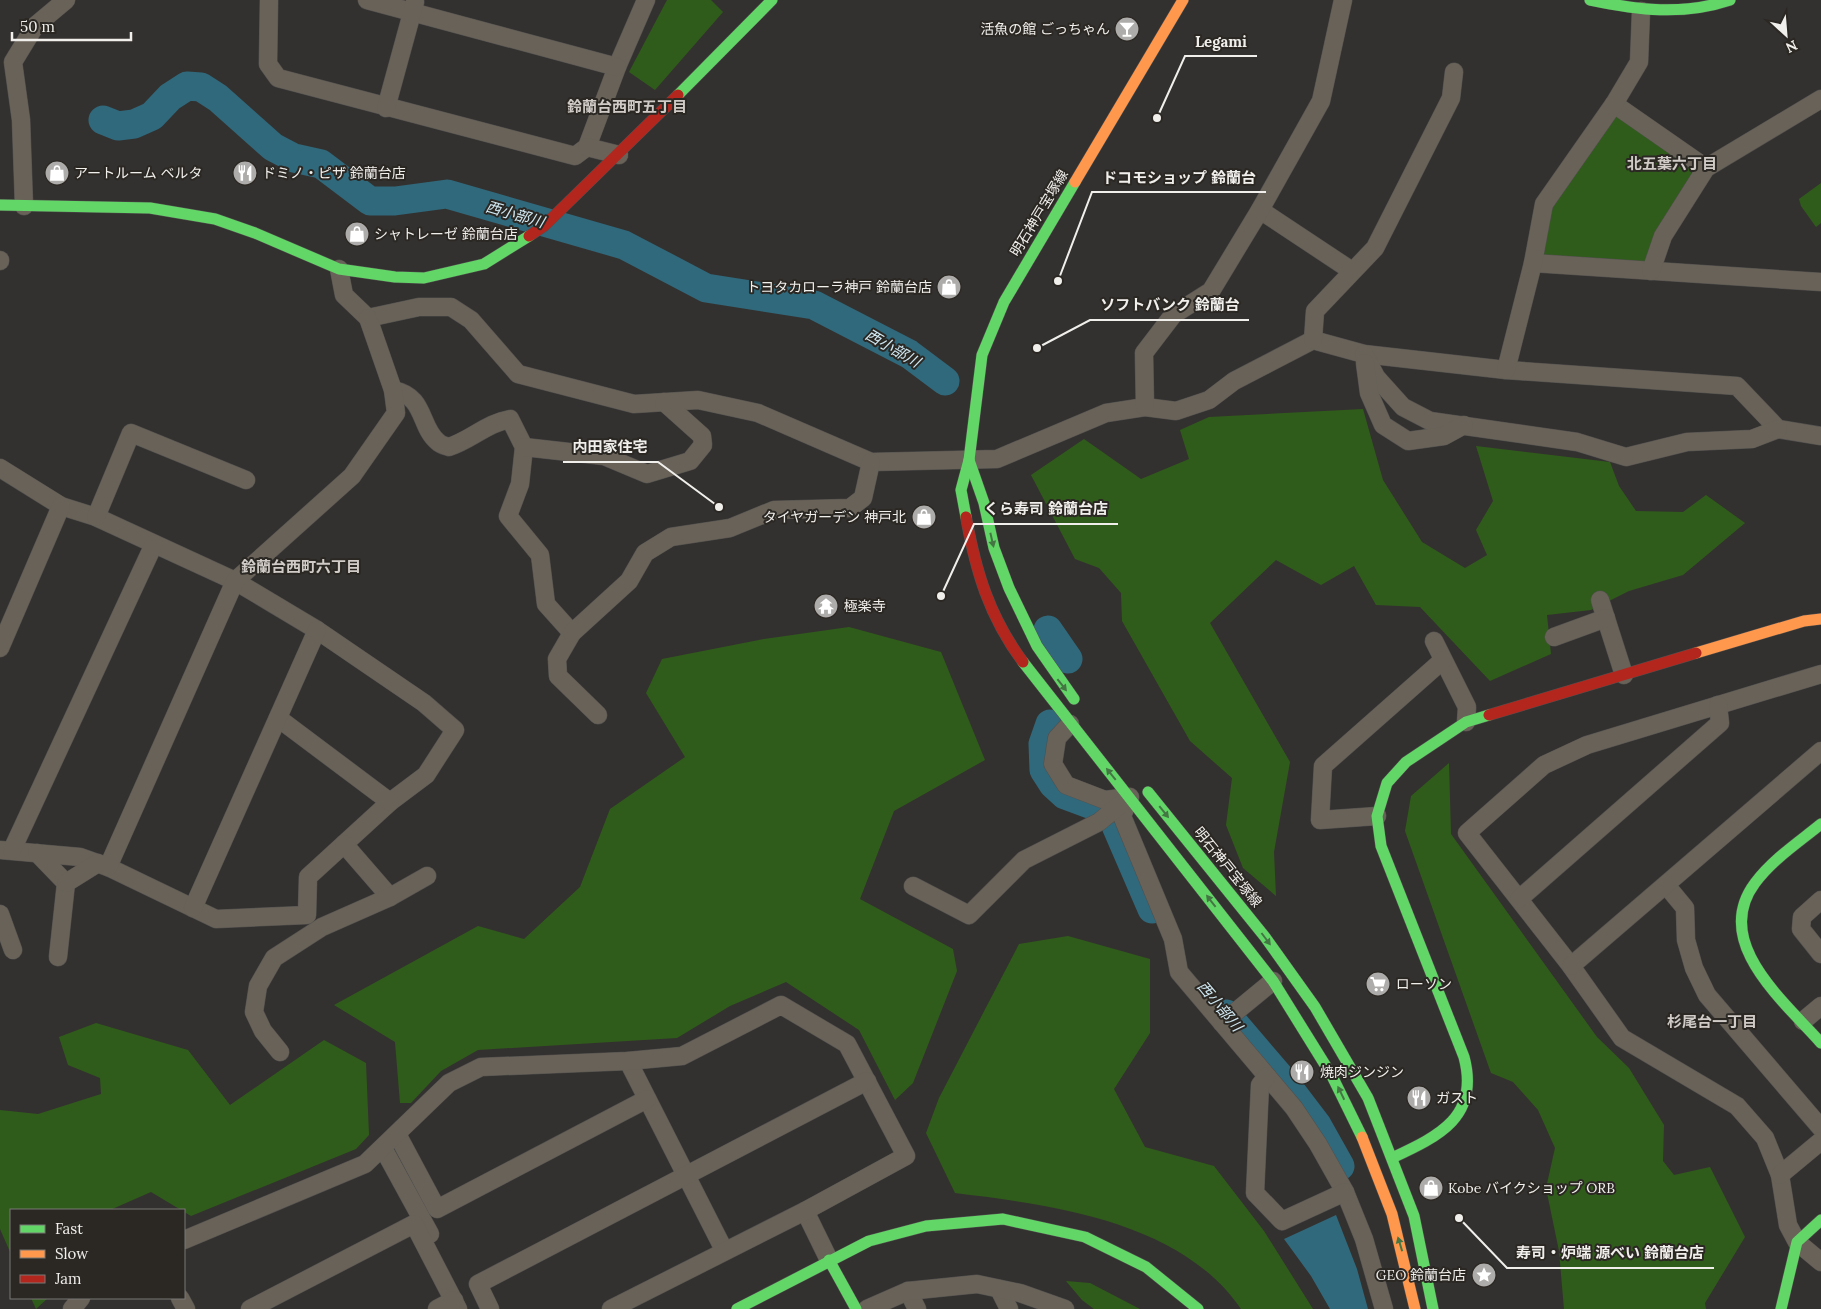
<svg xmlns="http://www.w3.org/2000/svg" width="1821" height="1309" font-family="Lora,'Noto Sans JP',serif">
  <rect width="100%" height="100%" fill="#33312f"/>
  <g fill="#305c1b">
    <polygon points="667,0 711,0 723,12 655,90 629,72"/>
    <polygon points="1621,116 1690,163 1692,176 1655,232 1648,267 1546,258 1539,246 1548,205 1610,118"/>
    <polygon points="1821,183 1821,223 1816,227 1801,206 1799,199"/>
    <polygon points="1363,409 1383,480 1422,542 1465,568 1487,555 1476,530 1493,501 1476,446 1610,462 1619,486 1636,511 1683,512 1706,495 1745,523 1683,575 1629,591 1591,610 1547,615 1551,654 1490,681 1420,607 1376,605 1354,566 1321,585 1276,560 1210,623 1290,762 1274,852 1276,896 1243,868 1226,825 1232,778 1190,741 1122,621 1121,593 1099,568 1075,559 1031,475 1084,439 1141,479 1189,459 1180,430 1209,417"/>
    <polygon points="849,627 941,652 985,760 894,811 860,899 953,949 957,971 913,1083 895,1100 859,1030 786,982 730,1006 677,1038 478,1050 441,1071 411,1103 400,1103 395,1042 334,1005 478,926 524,939 580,887 610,809 685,757 646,693 662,659 764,639"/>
    <polygon points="1449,763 1451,834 1597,1037 1629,1068 1664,1125 1663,1161 1674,1175 1710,1167 1745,1237 1705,1303 1706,1309 1564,1309 1559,1251 1546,1188 1555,1148 1538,1110 1513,1082 1491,1073 1405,831 1411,796"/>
    <path d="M1068,936l82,23v74l-36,56 31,58 69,19 50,65 49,78h-72c-60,-88 -188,-104 -286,-116l-29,-60 13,-35 80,-154z"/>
    <polygon points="96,1023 188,1050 230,1105 324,1040 366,1063 369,1135 356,1149 191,1216 151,1192 110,1210 11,1210 11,1254 0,1229 0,1110 38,1114 101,1094 100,1078 68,1065 59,1037"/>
    <polygon points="1066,1281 1090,1283 1140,1309 1094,1309 1082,1300"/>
    <polygon points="31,1298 48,1298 36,1309"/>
  </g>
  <polygon fill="#30697c" points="1336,1215 1357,1269 1368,1309 1330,1309 1311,1276 1284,1239"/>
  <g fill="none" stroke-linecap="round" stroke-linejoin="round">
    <g stroke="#30697c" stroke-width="29">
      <polyline points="103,120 118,126 134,124 152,116 170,97 187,86 201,87 218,98 273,147 294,158 321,164 370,201 395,201 447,194 624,245 706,288 814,305 909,354 945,381"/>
      <polyline points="1048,630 1068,659"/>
      <polyline points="1050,724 1043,744 1044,770 1053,784 1065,795 1100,808 1114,821 1152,909"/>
      <polyline points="1226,1014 1285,1083 1317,1125 1340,1166"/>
    </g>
    <defs>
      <g id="street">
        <polyline points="269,0 268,64 278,78 575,156 587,147 617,67 646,0"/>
        <polyline points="367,0 617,67"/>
        <polyline points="1614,104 1706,168"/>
        <polyline points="386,108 415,2"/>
        <polyline points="587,147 619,155"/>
        <polyline points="24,206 21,120 13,62 35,26 66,0"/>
        <polyline points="1260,210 1352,271"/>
        <polyline points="0,261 0,260"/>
        <polyline points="1533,263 1821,282"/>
        <polyline points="339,269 344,295 368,318 419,307 451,307 471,320 518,374 634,404 698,400 758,413 871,462 997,459 1106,413 1145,407 1176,411 1209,400 1234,381 1313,340 1364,354 1506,370 1737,386 1778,429 1821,436"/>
        <polyline points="1651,271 1663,236 1706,168 1821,99"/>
        <polyline points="1313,340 1315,311 1375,248 1451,98 1454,72"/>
        <polyline points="1364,354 1376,377 1403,407 1430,421 1577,442 1626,457 1687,442 1752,439 1778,429"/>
        <polyline points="1365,363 1369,393 1383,425 1408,441 1444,436 1464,425"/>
        <polyline points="1506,370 1533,263 1544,204 1614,104 1639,62 1641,11"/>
        <path d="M393,390c33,6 26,37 45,52 3,3 8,4 11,5 22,-7 38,-24 61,-28l14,28 -4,37 -12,32 32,39 6,49 26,29 -15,26 1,17 40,39"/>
        <polyline points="1145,407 1144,353 1173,315 1211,291 1260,210 1321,101 1343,0"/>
        <polyline points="524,447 604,456 647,474 690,461 703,445 702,436 664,402"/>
        <polyline points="0,468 61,506 96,517 235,581 317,630 424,703 455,730 426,775 390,802 308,877 307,915 216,919 108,867 80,857 0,850"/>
        <polyline points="96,517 131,433 246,480"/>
        <polyline points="1600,600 1624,675"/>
        <polyline points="572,633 629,581 645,553 671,537 730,528 774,510 850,508 863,498 871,462"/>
        <polyline points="1554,637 1606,618"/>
        <polyline points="1434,641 1467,707 1466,722"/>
        <polyline points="0,648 61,506"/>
        <polyline points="1821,674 1587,745 1544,765 1467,833 1571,966 1622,1038 1737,1106 1765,1138 1780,1175 1788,1225 1797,1242 1821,1262"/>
        <polyline points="278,718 390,802"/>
        <polyline points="1070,724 1057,738 1053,764 1066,785 1105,800 1129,797"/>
        <polyline points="1130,797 1122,816 1173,939 1179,972 1294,1108 1318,1144 1345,1192 1364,1239 1384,1309"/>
        <polyline points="1377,816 1320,820 1323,766 1443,660"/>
        <polyline points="344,844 390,897"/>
        <polyline points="12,850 154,544"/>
        <polyline points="37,853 66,883 58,957"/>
        <polyline points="108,867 235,581 352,476 396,413 393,390 368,318"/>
        <polyline points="66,883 98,863"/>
        <polyline points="1666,885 1685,908 1686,940 1694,968 1707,995 1821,1128"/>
        <polyline points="913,886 969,915 1024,860 1099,822 1127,799"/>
        <polyline points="1519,899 1720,723 1718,705"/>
        <polyline points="1821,900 1802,917 1801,929 1821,954"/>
        <polyline points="193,908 317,630"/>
        <polyline points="0,914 13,950"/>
        <polyline points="1571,966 1821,751"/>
        <polyline points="1803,1021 1821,1006"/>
        <polyline points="1222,1023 1273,981"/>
        <polyline points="280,1052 263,1031 254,1012 258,986 274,958 322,927 390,897 427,876"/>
        <polyline points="628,1061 724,1250"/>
        <polyline points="1267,1076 1260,1085 1255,1193 1282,1221 1345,1192"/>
        <polyline points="397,1134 437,1209 647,1099"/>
        <polyline points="383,1148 430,1234"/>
        <polyline points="1780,1175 1821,1141"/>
        <polyline points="805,1211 829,1260"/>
        <polyline points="184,1240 365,1164 449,1083 481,1067 628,1061 682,1056 781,1005 847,1044 906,1156 805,1211 611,1309"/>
        <polyline points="999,1289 1009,1309"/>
        <polyline points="908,1291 917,1309"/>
        <polyline points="180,1298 186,1309"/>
        <polyline points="72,1309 81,1298"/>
        <polyline points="250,1309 414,1224 458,1309"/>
        <polyline points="437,1309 454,1300"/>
        <polyline points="490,1309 478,1284 867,1081"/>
        <polyline points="867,1309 908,1291 977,1284 1020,1293 1065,1309"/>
      </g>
      <g id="fast">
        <path d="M1590,0c48,10 92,16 140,0"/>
        <polyline points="678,95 772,0"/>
        <polyline points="0,205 150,208 215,219 255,233 339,269 395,277 424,278 484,264 529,236"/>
        <polyline points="969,460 984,503 994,548 1009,588 1037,646 1074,699"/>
        <polyline points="966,517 961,490 969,460 982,355 1004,302 1075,182"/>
        <polyline points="1023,662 1273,981 1332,1076 1362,1137"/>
        <polyline points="1148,792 1265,937 1315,1007 1368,1098 1414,1216 1433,1309"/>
        <path d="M1821,824c-22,18 -48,35 -66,59 -44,59 29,118 66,160"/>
        <path d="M1392,1158c47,-22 88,-41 72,-101l-83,-211 -4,-30 10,-33 19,-21 60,-40 23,-7"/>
        <polyline points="829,1260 856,1309"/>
        <polyline points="737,1309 869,1241 926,1226 1003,1219 1085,1237 1146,1267 1198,1309"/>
        <polyline points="1781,1309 1797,1242 1821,1220"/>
      </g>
      <g id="slow">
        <polyline points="1075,182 1183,0"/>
        <polyline points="1696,653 1804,621 1821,619"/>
        <polyline points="1362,1137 1392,1214 1415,1309"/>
      </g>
      <g id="jam">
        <polyline points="529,236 544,226 678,95"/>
        <path d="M966,517c10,55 23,99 57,145"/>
        <polyline points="1489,715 1696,653"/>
      </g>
    </defs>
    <use href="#street" stroke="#514f4e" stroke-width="19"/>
    <use href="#fast" stroke="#514f4e" stroke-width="12"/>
    <use href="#slow" stroke="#514f4e" stroke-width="12"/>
    <use href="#jam" stroke="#514f4e" stroke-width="12"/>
    <use href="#street" stroke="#686258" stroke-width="18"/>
    <use href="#fast" stroke="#63d668" stroke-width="11"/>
    <use href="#slow" stroke="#ff974d" stroke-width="11"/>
    <use href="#jam" stroke="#b3261e" stroke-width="11"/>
  </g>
  <defs><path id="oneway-solid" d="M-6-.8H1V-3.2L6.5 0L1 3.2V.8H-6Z" transform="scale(1.25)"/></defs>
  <g fill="#447643">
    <use href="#oneway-solid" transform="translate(992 540) rotate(77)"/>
    <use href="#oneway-solid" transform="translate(1062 685) rotate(52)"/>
    <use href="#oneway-solid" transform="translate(1111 774) rotate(-129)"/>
    <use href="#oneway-solid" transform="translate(1164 812) rotate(51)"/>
    <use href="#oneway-solid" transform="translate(1211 901) rotate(-128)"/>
    <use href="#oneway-solid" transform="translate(1266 939) rotate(53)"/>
    <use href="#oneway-solid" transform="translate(1341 1093) rotate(-116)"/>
    <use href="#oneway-solid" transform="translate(1400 1244) rotate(-107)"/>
  </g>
  <defs>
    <symbol id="bar-disc" viewBox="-11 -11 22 22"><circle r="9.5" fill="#aeacaa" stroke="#2b2824"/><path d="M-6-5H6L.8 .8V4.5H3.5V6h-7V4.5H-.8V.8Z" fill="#fff"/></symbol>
    <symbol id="shop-disc" viewBox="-11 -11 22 22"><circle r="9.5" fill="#aeacaa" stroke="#2b2824"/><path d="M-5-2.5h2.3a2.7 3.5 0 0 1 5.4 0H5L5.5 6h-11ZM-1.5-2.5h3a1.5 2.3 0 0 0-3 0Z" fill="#fff"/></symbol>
    <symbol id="restaurant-disc" viewBox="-11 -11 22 22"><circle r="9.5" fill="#aeacaa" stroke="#2b2824"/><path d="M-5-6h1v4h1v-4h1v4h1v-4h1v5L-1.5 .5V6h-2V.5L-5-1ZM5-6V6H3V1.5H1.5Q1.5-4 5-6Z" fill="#fff"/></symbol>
    <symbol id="temple-disc" viewBox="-11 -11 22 22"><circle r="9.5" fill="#aeacaa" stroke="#2b2824"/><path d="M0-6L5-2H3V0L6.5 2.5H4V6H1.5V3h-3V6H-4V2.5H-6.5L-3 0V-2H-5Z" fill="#fff"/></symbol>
    <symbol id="supermarket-disc" viewBox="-11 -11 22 22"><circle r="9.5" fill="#aeacaa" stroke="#2b2824"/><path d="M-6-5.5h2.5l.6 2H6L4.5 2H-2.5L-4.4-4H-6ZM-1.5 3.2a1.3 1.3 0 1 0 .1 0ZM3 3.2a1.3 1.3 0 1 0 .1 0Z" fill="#fff"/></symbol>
    <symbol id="sight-disc" viewBox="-11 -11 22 22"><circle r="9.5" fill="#aeacaa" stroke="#2b2824"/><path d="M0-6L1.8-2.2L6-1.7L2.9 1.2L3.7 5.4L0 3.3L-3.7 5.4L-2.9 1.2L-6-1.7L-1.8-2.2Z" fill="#fff"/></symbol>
  </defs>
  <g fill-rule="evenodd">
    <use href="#bar-disc" x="1113" y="15" width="28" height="28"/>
    <use href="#shop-disc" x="43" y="159" width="28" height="28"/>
    <use href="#restaurant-disc" x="231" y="159" width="28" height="28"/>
    <use href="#shop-disc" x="343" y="220" width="28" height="28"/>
    <use href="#shop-disc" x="935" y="273" width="28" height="28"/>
    <use href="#shop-disc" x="910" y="503" width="28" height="28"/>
    <use href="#temple-disc" x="812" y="592" width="28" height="28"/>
    <use href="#supermarket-disc" x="1364" y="970" width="28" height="28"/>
    <use href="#restaurant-disc" x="1288" y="1058" width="28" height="28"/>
    <use href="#restaurant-disc" x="1405" y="1084" width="28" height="28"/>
    <use href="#shop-disc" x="1417" y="1174" width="28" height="28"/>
    <use href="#sight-disc" x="1470" y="1261" width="28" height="28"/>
  </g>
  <g text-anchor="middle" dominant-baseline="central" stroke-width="4" stroke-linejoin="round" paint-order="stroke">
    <g font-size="14" fill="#f1efec" stroke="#2b2824" text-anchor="start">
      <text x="1110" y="29" text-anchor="end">活魚の館 ごっちゃん</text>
      <text x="74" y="173">アートルーム ベルタ</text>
      <text x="262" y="173">ドミノ・ピザ 鈴蘭台店</text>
      <text x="374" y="234">シャトレーゼ 鈴蘭台店</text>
      <text x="932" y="287" text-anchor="end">トヨタカローラ神戸 鈴蘭台店</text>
      <text x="906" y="517" text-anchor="end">タイヤガーデン 神戸北</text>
      <text x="844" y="606">極楽寺</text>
      <text x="1396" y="984">ローソン</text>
      <text x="1320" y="1072">焼肉ジンジン</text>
      <text x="1436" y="1098">ガスト</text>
      <text x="1448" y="1188">Kobe バイクショップ ORB</text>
      <text x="1466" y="1275" text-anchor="end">GEO 鈴蘭台店</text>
    </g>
    <g font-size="14" fill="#f1efec" stroke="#2b2824">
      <text transform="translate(1039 213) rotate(-59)">明石神戸宝塚線</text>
      <text transform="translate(1228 867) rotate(51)">明石神戸宝塚線</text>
    </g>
    <g font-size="15" font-weight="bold" fill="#d0cbc6" stroke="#2b2824">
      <text x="627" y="106">鈴蘭台西町五丁目</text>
      <text x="1672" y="163">北五葉六丁目</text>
      <text x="301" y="566">鈴蘭台西町六丁目</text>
      <text x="1712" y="1021">杉尾台一丁目</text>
    </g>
    <g font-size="15" font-style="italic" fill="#d0e9f3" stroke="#2b2824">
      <text transform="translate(515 214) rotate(16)">西小部川</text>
      <text transform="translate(893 348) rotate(30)">西小部川</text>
      <text transform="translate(1220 1006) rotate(50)">西小部川</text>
    </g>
  </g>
  <path fill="none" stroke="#f1efec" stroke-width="2" d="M1157 118L1185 56H1257M1058 281L1092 192H1266M1037 348L1090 320H1249M719 507L658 462H563M941 596L974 524H1118M1459 1218L1507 1268H1714"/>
  <g fill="#f1efec" stroke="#2b2824" stroke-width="2">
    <circle cx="1157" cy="118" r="5"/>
    <circle cx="1058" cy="281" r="5"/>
    <circle cx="1037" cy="348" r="5"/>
    <circle cx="719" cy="507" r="5"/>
    <circle cx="941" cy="596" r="5"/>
    <circle cx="1459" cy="1218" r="5"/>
  </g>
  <g font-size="15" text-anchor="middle" font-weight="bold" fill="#f1efec" stroke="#2b2824" stroke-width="4" stroke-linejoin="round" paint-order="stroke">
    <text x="1221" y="47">Legami</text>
    <text x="1179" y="183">ドコモショップ 鈴蘭台</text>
    <text x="1170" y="310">ソフトバンク 鈴蘭台</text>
    <text x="610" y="452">内田家住宅</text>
    <text x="1046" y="514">くら寿司 鈴蘭台店</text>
    <text x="1610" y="1258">寿司・炉端 源べい 鈴蘭台店</text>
  </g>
  <rect x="10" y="1209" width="175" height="90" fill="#2b2824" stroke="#7a7874"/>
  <rect x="20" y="1225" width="25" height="8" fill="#63d668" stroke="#7a7874"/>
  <text x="55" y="1234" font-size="15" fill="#f1efec">Fast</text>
  <rect x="20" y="1250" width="25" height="8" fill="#ff974d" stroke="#7a7874"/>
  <text x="55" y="1259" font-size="15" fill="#f1efec">Slow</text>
  <rect x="20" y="1275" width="25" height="8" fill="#b3261e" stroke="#7a7874"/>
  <text x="55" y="1284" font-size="15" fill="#f1efec">Jam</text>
  <g transform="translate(1786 35) rotate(154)" stroke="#2b2824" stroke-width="4" paint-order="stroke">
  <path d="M0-4L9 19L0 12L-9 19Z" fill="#f1efec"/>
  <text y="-8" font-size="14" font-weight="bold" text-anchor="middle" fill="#f1efec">N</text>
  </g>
  <path d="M12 32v8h119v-8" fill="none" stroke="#f1efec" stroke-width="2.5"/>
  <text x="20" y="32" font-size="15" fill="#f1efec" stroke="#2b2824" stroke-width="4" paint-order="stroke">50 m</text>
</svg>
